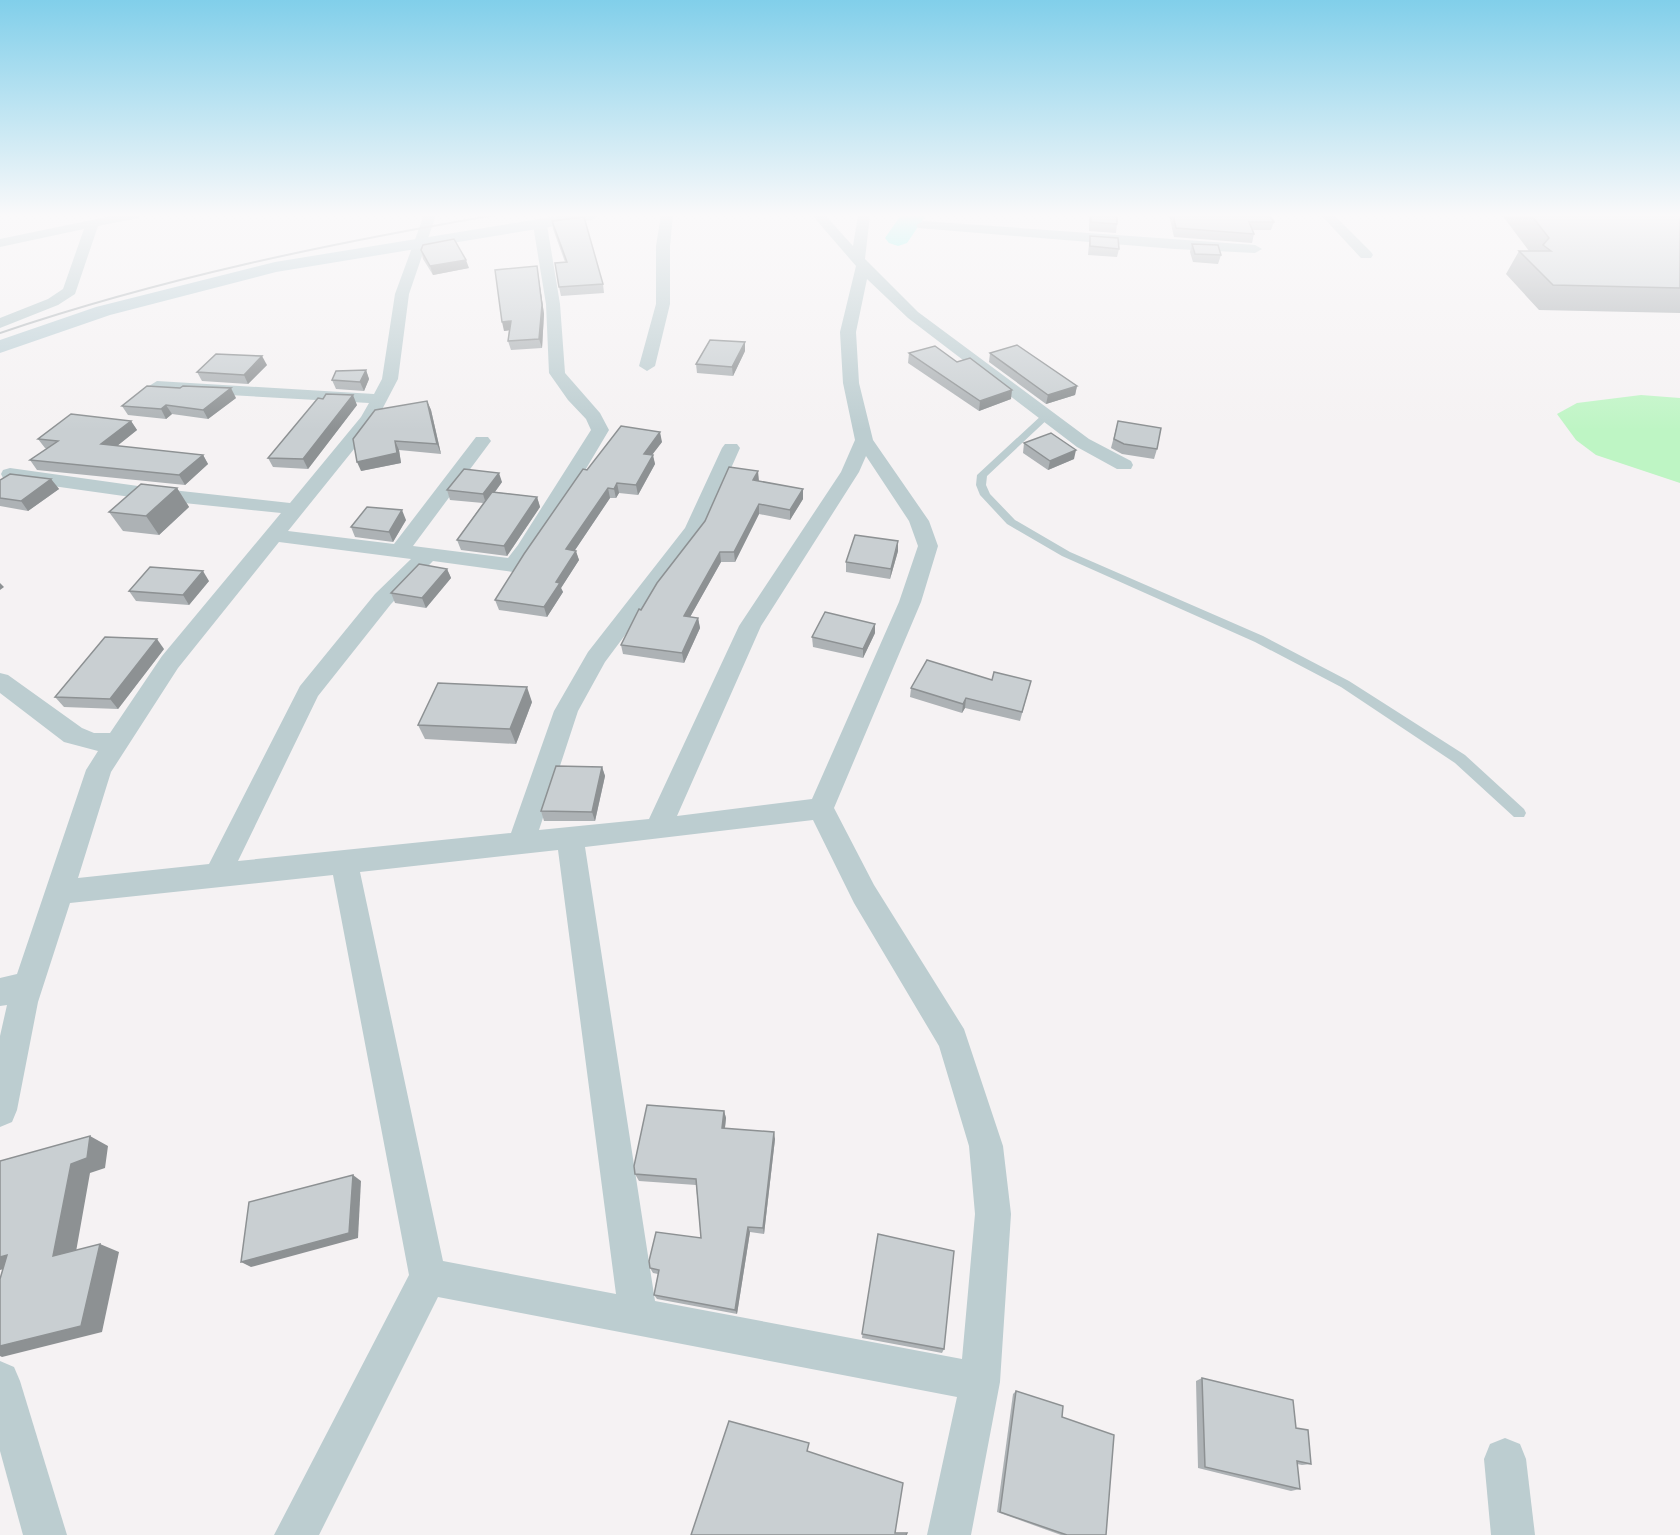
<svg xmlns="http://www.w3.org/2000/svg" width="1680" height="1535" font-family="'Titillium Web',sans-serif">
  <rect width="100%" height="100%" fill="#f5f2f3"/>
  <polygon fill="#bef5c4" points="1641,395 1680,398 1680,483 1596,455 1576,440 1557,414 1577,403"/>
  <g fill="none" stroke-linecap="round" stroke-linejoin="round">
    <polygon fill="#86f7ee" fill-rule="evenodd" points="901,215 926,215 907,243 898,246 889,243 885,238"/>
    <polygon fill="#bccdd0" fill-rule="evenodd" points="1043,414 1051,416 987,476 986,485 990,494 1015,520 1070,552 1263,636 1349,681 1465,755 1524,809 1526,813 1524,817 1514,817 1455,763 1341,687 1255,642 1062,556 1007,524 980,495 976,485 977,475"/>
    <g fill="#bccdd0" fill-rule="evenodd">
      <polygon points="116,215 140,215 139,218 98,226 75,294 58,305 0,328 0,318 48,299 63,289 84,229 0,247 0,239"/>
      <path d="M424,215h12l-27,79 -11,85 -23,44 -87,108 106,13 82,-107h12l3,4 -78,105 95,12 10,-13 73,-115 -5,-11 -18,-19 -19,-27 -3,-69 -13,-79 2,-3h10l2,3 13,79 5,69 35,40 9,17 -51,86 -38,54 -7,2 -80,-11 -42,43 -73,92 -80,165 273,-28 43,-122 34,-59 97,-124 37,-80 3,-4h12l3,4 -36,81 -99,133 -27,49 -39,119 110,-11 90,-193 102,-154 14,-32 -12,-57 -3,-51 16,-66 -44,-51h13l28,31 5,-31h12l-5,44 53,53 171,127 42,22 2,4 -2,4h-14l-40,-22 -169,-129 -41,-39 -11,53 3,51 14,57 56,81 9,25 -17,56 -87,206 40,77 90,144 39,117 8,68 -11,168 -29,153h-44l30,-138 -519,-100 -119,238h-45l135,-260 -76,-400 -263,28 -32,99 -21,108 -5,12 -12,5v-91l7,-31 -7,1v-28l17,-4 69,-204 12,-19 -34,-9 -64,-49v-20l8,2 74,53 12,5h16l52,-77 119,-143 -136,-14 -135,-19 -7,-2 -2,-4 2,-4 7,-2 135,19 145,16 71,-86 8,-14 -212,-12 -8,-5 8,-5 217,13 8,-15 13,-85zM866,456l43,65 9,25 -19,56 -87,197 -135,17 84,-190 98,-154zM279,542l132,17 -36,35 -75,92 -91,178 -131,14 33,-106 67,-104zM813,820l41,83 85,143 30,100 6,68 -13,145 -307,-58 -70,-454zM558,850l58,444 -173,-33 -83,-389z"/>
      <polygon points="661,215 673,215 670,246 670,304 655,366 647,371 639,366 656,304 656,246"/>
      <polygon points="1321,215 1334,215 1371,252 1373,255 1371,258 1361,258"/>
      <polygon points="923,221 1255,245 1262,249 1255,253 1175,249 918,228 916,225"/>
      <polygon points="0,1361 14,1367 20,1381 67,1535 23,1535 0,1451"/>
      <polygon points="1505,1438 1520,1444 1526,1459 1535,1535 1491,1535 1484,1459 1490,1444"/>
    </g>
    <polygon fill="#bdd0d6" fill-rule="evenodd" points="564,215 600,215 592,220 276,272 110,315 0,353 0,340 96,307 275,262"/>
    <path stroke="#b4babd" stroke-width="2" d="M0,333c162,-55 327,-89 495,-118"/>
  </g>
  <g fill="#adb2b5">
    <polygon points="1089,215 1117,215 1117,224 1116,233 1089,231"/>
    <polygon points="1169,215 1269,215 1274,222 1271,230 1252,230 1254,234 1252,243 1174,237"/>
    <polygon points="1502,215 1680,215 1680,313 1539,310 1506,274 1519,251 1529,251"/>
    <polygon points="552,221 603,284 604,293 561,296 559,287 565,262 553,229"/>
    <polygon points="1090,236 1119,249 1117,257 1088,255 1089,244"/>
    <polygon points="1192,244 1221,255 1218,264 1193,262 1190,252"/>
    <polygon points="421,250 469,268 433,275 423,259"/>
    <polygon points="537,266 544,314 542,348 511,350 508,341 509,330 504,331"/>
    <polygon points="745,351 733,376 697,373 696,364"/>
    <polygon points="909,353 1011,399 979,411 908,363"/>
    <polygon points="990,353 1077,386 1075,395 1046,404 989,362"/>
    <polygon points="267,365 248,384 202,381 197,372"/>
    <polygon points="366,370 369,379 364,391 336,389 332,380"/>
    <polygon points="236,398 208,419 172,414 166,419 128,415 122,406"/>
    <polygon points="323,399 357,405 308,469 273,467 268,458"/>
    <polygon points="427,401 431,410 441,454 399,450 401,463 361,471"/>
    <polygon points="131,421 137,430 117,446 203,455 208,464 185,485 37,470 30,460 47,449 45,448 38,439"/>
    <polygon points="1118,421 1157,449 1154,459 1122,454 1111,448"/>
    <polygon points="662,442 652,454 655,464 638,495 619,493 616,498 610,498 575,550 579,560 561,588 563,592 547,617 499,610 495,600 587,470"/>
    <polygon points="1024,443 1074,459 1048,470 1023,453"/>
    <polygon points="51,479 59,489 28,511 0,506 0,480"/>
    <polygon points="759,481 803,489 803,499 790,520 759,514 735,562 721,562 690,617 698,618 700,628 684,663 623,654 621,645 641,610"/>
    <polygon points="502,482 495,492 537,497 540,507 507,556 461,550 457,540 483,503 450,500 447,490"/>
    <polygon points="177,488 189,507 159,535 123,531 109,512"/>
    <polygon points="406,520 393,542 355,537 351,527"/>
    <polygon points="898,541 898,551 890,579 846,572 846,562"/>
    <polygon points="447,569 451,578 426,608 395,603 391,593"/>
    <polygon points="209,581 189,605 136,601 129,591"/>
    <polygon points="875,633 863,658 813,647 812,637"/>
    <polygon points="164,649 118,709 64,707 55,697"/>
    <polygon points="992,680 1031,681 1020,721 965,708 962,713 910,697 911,688"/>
    <polygon points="532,702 516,744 425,739 418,725"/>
    <polygon points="602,767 605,776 595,821 544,821 541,811"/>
    <polygon points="724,1111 726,1118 725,1128 775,1139 764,1234 750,1232 737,1314 657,1299 654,1295 658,1274 653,1273 650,1268 701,1238 696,1185 639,1181 635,1174"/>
    <polygon points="878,1234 944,1349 942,1353 862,1338"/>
    <polygon points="1202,1378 1296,1428 1311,1464 1302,1465 1297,1464 1300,1489 1291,1491 1198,1468 1196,1381"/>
    <polygon points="1016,1391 1062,1417 1106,1535 1061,1535 997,1512 1013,1394"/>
  </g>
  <g fill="#8d9193">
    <polygon points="466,260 469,268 433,275 430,266"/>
    <polygon points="537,266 544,314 542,348 539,339"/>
    <polygon points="511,321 513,330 504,331 502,322"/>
    <polygon points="745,342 745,351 733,376 732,367"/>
    <polygon points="262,356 267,365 248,384 244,375"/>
    <polygon points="366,370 369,379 364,391 360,382"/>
    <polygon points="1077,386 1075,395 1046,404 1048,395"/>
    <polygon points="231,388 236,398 208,419 203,410"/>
    <polygon points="1012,390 1011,399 979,411 980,401"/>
    <polygon points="353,395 357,405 308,469 303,459"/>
    <polygon points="427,401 431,410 441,454 437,444"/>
    <polygon points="166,405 172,414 166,419 161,409"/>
    <polygon points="131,421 137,430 107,454 101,444"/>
    <polygon points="660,432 662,442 646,463 644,454"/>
    <polygon points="395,441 399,450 401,463 361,471 357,462"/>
    <polygon points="1076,450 1074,459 1048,470 1050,461"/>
    <polygon points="203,455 208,464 185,485 179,475"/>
    <polygon points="653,455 655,464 638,495 636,485"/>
    <polygon points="758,471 759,481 753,480"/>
    <polygon points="499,473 502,482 486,504 483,494"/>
    <polygon points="51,479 59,489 28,511 21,501"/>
    <polygon points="617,483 619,493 616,498 614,489"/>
    <polygon points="177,488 189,507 159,535 146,516"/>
    <polygon points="608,488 610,498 569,559 566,549"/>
    <polygon points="803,489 803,499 790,520 790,510"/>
    <polygon points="537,497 540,507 507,556 504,546"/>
    <polygon points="759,504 759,514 735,562 734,552"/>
    <polygon points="402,510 406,520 393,542 389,532"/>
    <polygon points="898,541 898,551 890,579 891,569"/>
    <polygon points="576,551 579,560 561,588 563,592 547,617 544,607 556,582"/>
    <polygon points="720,552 721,562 685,626 684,616"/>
    <polygon points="447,569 451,578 426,608 422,598"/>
    <polygon points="203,571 209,581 189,605 183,595"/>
    <polygon points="0,583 4,587 0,590"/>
    <polygon points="698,618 700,628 684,663 682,653"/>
    <polygon points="875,624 875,633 863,658 863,649"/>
    <polygon points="157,639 164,649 118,709 110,699"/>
    <polygon points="527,687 532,702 516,744 510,729"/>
    <polygon points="966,698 965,708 962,713 963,704"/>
    <polygon points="602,767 605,776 595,821 592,812"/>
    <polygon points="724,1111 726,1118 724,1135 722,1128"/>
    <polygon points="774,1132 775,1139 764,1234 763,1228"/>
    <polygon points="90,1136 108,1146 105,1168 90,1173 74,1263 53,1256 71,1164"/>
    <polygon points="353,1175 361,1181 358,1238 251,1267 241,1262"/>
    <polygon points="748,1227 750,1232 737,1314 735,1310"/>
    <polygon points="100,1244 119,1252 102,1332 2,1357 0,1356 0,1346"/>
    <polygon points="7,1255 28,1263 0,1270 0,1257"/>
  </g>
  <g fill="#c9cfd2" stroke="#8d9193" stroke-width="1.5">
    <polygon points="1091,215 1117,215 1117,224 1091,222"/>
    <polygon points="1173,215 1269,215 1274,222 1249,222 1254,234 1176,228"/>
    <polygon points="1531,215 1680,215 1680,288 1553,285 1519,251 1551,251 1543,245 1549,238"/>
    <polygon points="584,217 603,284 559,287 555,263 567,262 552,221"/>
    <polygon points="1090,236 1118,238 1119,249 1090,246"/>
    <polygon points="454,239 466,260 430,266 421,250 423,245"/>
    <polygon points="1192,244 1218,245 1221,255 1195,254"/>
    <polygon points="537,266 542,305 539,339 508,341 511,321 502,322 495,270"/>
    <polygon points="710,340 745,342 732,367 696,364"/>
    <polygon points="1017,345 1077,386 1048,395 990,353"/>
    <polygon points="935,346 957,362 970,358 1012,390 980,401 909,353"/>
    <polygon points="216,354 262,356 244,375 197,372"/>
    <polygon points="366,370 360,382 332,380 336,371"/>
    <polygon points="147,386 180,388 183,386 231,388 203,410 166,405 161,409 122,406"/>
    <polygon points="326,394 353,395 303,459 268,458 318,398 323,399"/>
    <polygon points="427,401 437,444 395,441 397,453 357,462 353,439 375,410"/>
    <polygon points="71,414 131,421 101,444 203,455 179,475 30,460 58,441 38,439"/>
    <polygon points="1118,421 1161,428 1157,449 1124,444 1114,439"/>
    <polygon points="621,426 660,432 644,454 653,455 636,485 617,483 614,489 608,488 566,549 576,551 556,582 560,583 544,607 495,600 524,554 583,469 587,470"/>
    <polygon points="1051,433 1076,450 1050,461 1024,443"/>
    <polygon points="729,467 758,471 753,480 803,489 790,510 759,504 734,552 720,552 684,616 698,618 682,653 621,645 639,609 641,610 657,583 705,521"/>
    <polygon points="464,469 499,473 483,494 447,490"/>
    <polygon points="10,474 51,479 21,501 0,498 0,480"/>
    <polygon points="141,484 177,488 146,516 109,512"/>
    <polygon points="492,492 537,497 504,546 457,540"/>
    <polygon points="367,507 402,510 389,532 351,527"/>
    <polygon points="855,535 898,541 891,569 846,562"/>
    <polygon points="419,564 447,569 422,598 391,593"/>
    <polygon points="150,567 203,571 183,595 129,591"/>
    <polygon points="825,612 875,624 863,649 812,637"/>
    <polygon points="105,637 157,639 110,699 55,697"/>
    <polygon points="927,660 992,680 994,672 1031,681 1022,712 966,698 963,704 911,688"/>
    <polygon points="438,683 527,687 510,729 418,725"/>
    <polygon points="556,766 602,767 592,812 541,811"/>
    <polygon points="647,1105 724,1111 722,1128 774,1132 763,1228 748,1227 735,1310 654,1295 659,1270 650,1268 649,1261 656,1232 701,1238 696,1179 635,1174 634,1166"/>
    <polygon points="90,1136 87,1158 71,1164 53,1256 100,1244 81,1326 0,1346 0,1279 7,1255 0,1257 0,1161"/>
    <polygon points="353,1175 349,1233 241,1262 249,1202"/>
    <polygon points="878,1234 954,1251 944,1349 862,1334"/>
    <polygon points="1202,1378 1293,1400 1296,1428 1308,1430 1311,1464 1297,1461 1300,1489 1205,1467"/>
    <polygon points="1016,1391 1063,1406 1062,1417 1114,1435 1106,1535 1067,1535 1000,1512"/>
    <polygon points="729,1421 809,1443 807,1451 903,1483 895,1533 907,1533 906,1535 691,1535"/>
  </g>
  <linearGradient id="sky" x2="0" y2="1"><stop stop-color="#81cfea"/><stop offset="0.5" stop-color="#faf9fa"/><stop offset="1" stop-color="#faf9fa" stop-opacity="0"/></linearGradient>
  <rect width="1680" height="430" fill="url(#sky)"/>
</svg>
